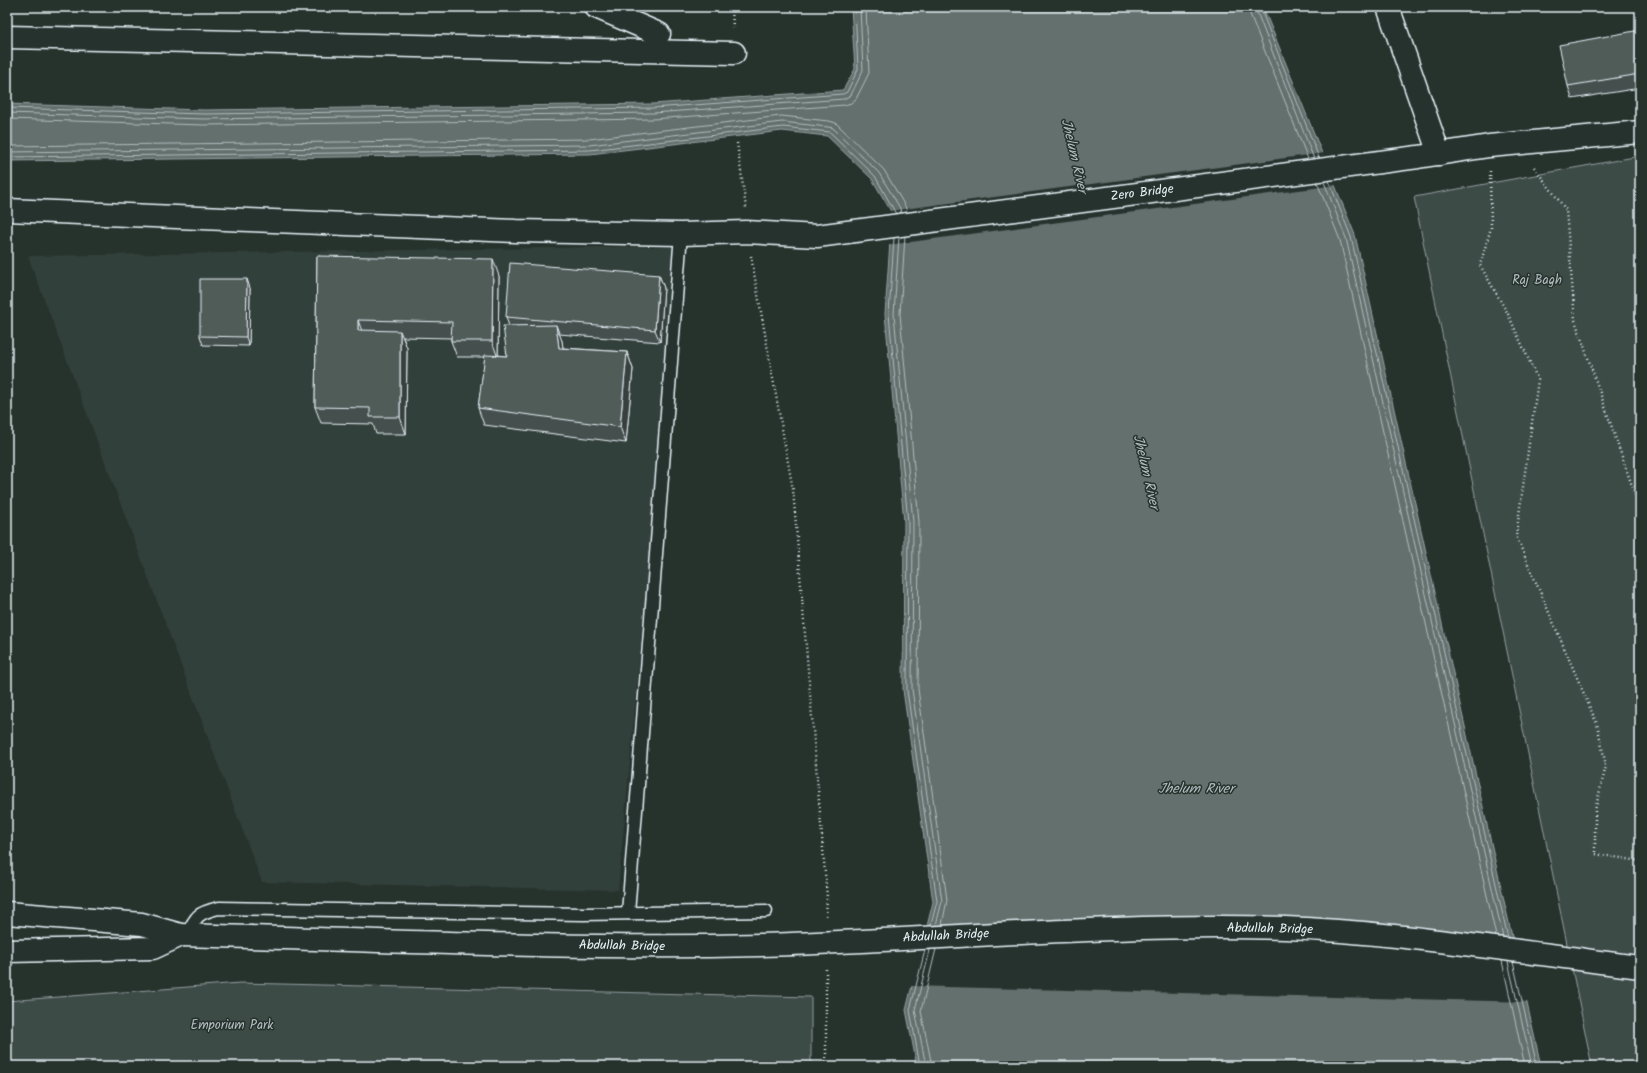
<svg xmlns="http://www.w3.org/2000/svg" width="1647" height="1073" font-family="Kalam,sans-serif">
  <rect width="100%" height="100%" fill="#26332d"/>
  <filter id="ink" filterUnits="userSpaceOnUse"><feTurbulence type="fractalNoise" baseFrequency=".025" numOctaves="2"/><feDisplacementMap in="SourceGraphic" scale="8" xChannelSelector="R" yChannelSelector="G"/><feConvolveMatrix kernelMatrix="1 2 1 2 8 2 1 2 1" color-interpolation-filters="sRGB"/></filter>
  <g filter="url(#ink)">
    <polygon fill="#333f3a" points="678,246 618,890 262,882 28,256"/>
    <g fill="#3e4b47" stroke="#939ea0">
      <polygon points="1640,156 1640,1066 1592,1066 1414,197"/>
      <polygon points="240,983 811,997 811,1066 7,1066 7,1001"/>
    </g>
    <polygon fill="#636f6d" stroke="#98a3a5" points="851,7 1263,7 1355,235 1541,1066 917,1066 906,1010 933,902 903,690 904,522 885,314 892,213 872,179 827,136 782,131 590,154 7,161 7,104 204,110 653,104 843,90 855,69"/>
    <g fill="#26332d">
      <polygon points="1324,153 1337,185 888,245 889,211"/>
      <polygon points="924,930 1516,946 1529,1002 910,986"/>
    </g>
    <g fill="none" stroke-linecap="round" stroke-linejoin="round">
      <g stroke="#b3bdc0" stroke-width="1">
        <polyline points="1249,7 1250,14 1308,159"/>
        <polyline points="1255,7 1314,159"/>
        <polyline points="1260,7 1319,158"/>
        <polyline points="7,108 204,114 653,108 843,94 847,92 858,69 855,7"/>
        <polyline points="7,113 204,119 653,113 844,99 851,95 863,70 860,7"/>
        <polyline points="7,119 204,125 653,119 845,105 851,103 856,99 869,73 866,7"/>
        <polyline points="7,146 589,139 781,116 829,121 836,123 884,170 905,206 907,212"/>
        <polyline points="7,152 589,145 782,122 828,127 833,128 879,173 900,208 901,213"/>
        <polyline points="7,157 590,150 783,127 830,132 875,176 896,214"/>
        <polyline points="1329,181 1351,237 1508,938"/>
        <polyline points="1317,182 1340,240 1496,936"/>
        <polyline points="1324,182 1346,238 1503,937"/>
        <polyline points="905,236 900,314 919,522 918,689 947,900 942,925"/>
        <polyline points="899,237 894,314 913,522 912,689 942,901 936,925"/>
        <polyline points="894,238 889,314 908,522 907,690 937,901 931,925"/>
        <polyline points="1502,961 1525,1066"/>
        <polyline points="1508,962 1532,1066"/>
        <polyline points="1513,962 1537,1066"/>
        <polyline points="920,1066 910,1010 925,950"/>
        <polyline points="926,1066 915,1010 930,950"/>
        <polyline points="932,1066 921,1011 936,949"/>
      </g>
      <defs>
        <g id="lane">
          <polyline points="628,913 681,234"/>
          <path d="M187,935c9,-19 10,-22 32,-27l364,6 183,-3"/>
        </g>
        <g id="street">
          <polyline points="596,7 659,34"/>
          <polyline points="1388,7 1439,154"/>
          <polyline points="7,37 734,53"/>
          <polyline points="7,210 516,231 681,234 746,232 817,236 1418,157 1489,146 1640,132"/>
        </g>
        <g id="secondary">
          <polyline points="7,913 142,924 181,935 250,937"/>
          <polyline points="7,951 153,948 181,935"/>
        </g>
      </defs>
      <use href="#lane" stroke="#e8f1f8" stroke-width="15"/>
      <use href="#street" stroke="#e8f1f8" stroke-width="25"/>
      <use href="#secondary" stroke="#e8f1f8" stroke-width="25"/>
      <g stroke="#e8f1f8" stroke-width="2.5" stroke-dasharray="1 3" stroke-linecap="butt">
        <polyline points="732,7 733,28"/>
        <polyline points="737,143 746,208"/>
        <polyline points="1534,167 1566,210 1575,320 1640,509"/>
        <polyline points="1490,171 1491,228 1480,265 1508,314 1538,380 1516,536 1597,724 1606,766 1595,810 1595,854 1640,861"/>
        <polyline points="751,256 793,490 827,897 826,918"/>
        <polyline points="1612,1060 1613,1066"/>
        <polyline points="826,1066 826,967"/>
      </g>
      <use href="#lane" stroke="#26332d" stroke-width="12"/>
      <use href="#street" stroke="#26332d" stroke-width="22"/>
      <use href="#secondary" stroke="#26332d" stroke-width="22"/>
      <defs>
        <path id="secondary-bridge" d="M250,937c171,5 341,12 511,8 175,-5 349,-22 524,-17 89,3 177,16 265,27 30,4 60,9 90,12"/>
      </defs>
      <use href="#secondary-bridge" stroke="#e8f1f8" stroke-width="25" stroke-linecap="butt"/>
      <use href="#secondary-bridge" stroke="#26332d" stroke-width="22"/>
    </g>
    <g fill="#454f4d" stroke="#e8f1f8">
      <polygon points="1640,30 1640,88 1572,99 1568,86"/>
      <polygon points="317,256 499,276 498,355 507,356 509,326 506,317 659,275 664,288 660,342 559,334 562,341 563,348 627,352 633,369 626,443 484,425 478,408 485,357 457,357 451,341 451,338 403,337 407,348 406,434 376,434 373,424 321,423 315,407"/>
      <polygon points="250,288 249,346 203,345 200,336"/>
    </g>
    <g fill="#38403e" stroke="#e8f1f8">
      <polygon points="493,259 499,276 498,358 492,341"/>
      <polygon points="659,275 664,288 660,342 655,330"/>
      <polygon points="247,279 250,288 249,346 246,337"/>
      <polygon points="358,320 364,337 358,330"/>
      <polygon points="556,325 562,341 565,364 559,348"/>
      <polygon points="400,331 407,348 406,434 400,417"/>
      <polygon points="627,352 633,369 626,443 620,427"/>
    </g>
    <g fill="#505c59" stroke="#e8f1f8">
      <polygon points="1640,30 1640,74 1568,86 1559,45"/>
      <polygon points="317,256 493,259 492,341 451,341 452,322 358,320 358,330 400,331 400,417 370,417 370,408 315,407"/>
      <polygon points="510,263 659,275 655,330 506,317"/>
      <polygon points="200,279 247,279 246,337 200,336"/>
      <polygon points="556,325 559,348 627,352 620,427 478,408 485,355 507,356 503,326"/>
    </g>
  </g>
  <g text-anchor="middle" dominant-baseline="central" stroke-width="3" stroke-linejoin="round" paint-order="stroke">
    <g font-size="13" fill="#e8f1f8" stroke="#26332d">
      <text transform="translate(1142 193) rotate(-7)">Zero Bridge</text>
      <text transform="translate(1270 929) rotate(1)">Abdullah Bridge</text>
      <text transform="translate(946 936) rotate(-3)">Abdullah Bridge</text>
      <text transform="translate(622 946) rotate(1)">Abdullah Bridge</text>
    </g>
    <g font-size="13" fill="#b5bfc3" stroke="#26332d">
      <text x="1537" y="280">Raj Bagh</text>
      <text x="232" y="1025">Emporium Park</text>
    </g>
    <g font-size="14" font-style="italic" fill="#b3bdc0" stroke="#26332d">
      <text transform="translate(1074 156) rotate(77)">Jhelum River</text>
      <text transform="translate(1146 472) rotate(77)">Jhelum River</text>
      <text x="1196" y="789">Jhelum River</text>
    </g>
  </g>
  <rect width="1647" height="1073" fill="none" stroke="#26332d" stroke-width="24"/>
  <rect x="12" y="12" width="1623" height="1049" fill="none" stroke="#e8f1f8" stroke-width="1.5" filter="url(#ink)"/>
</svg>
